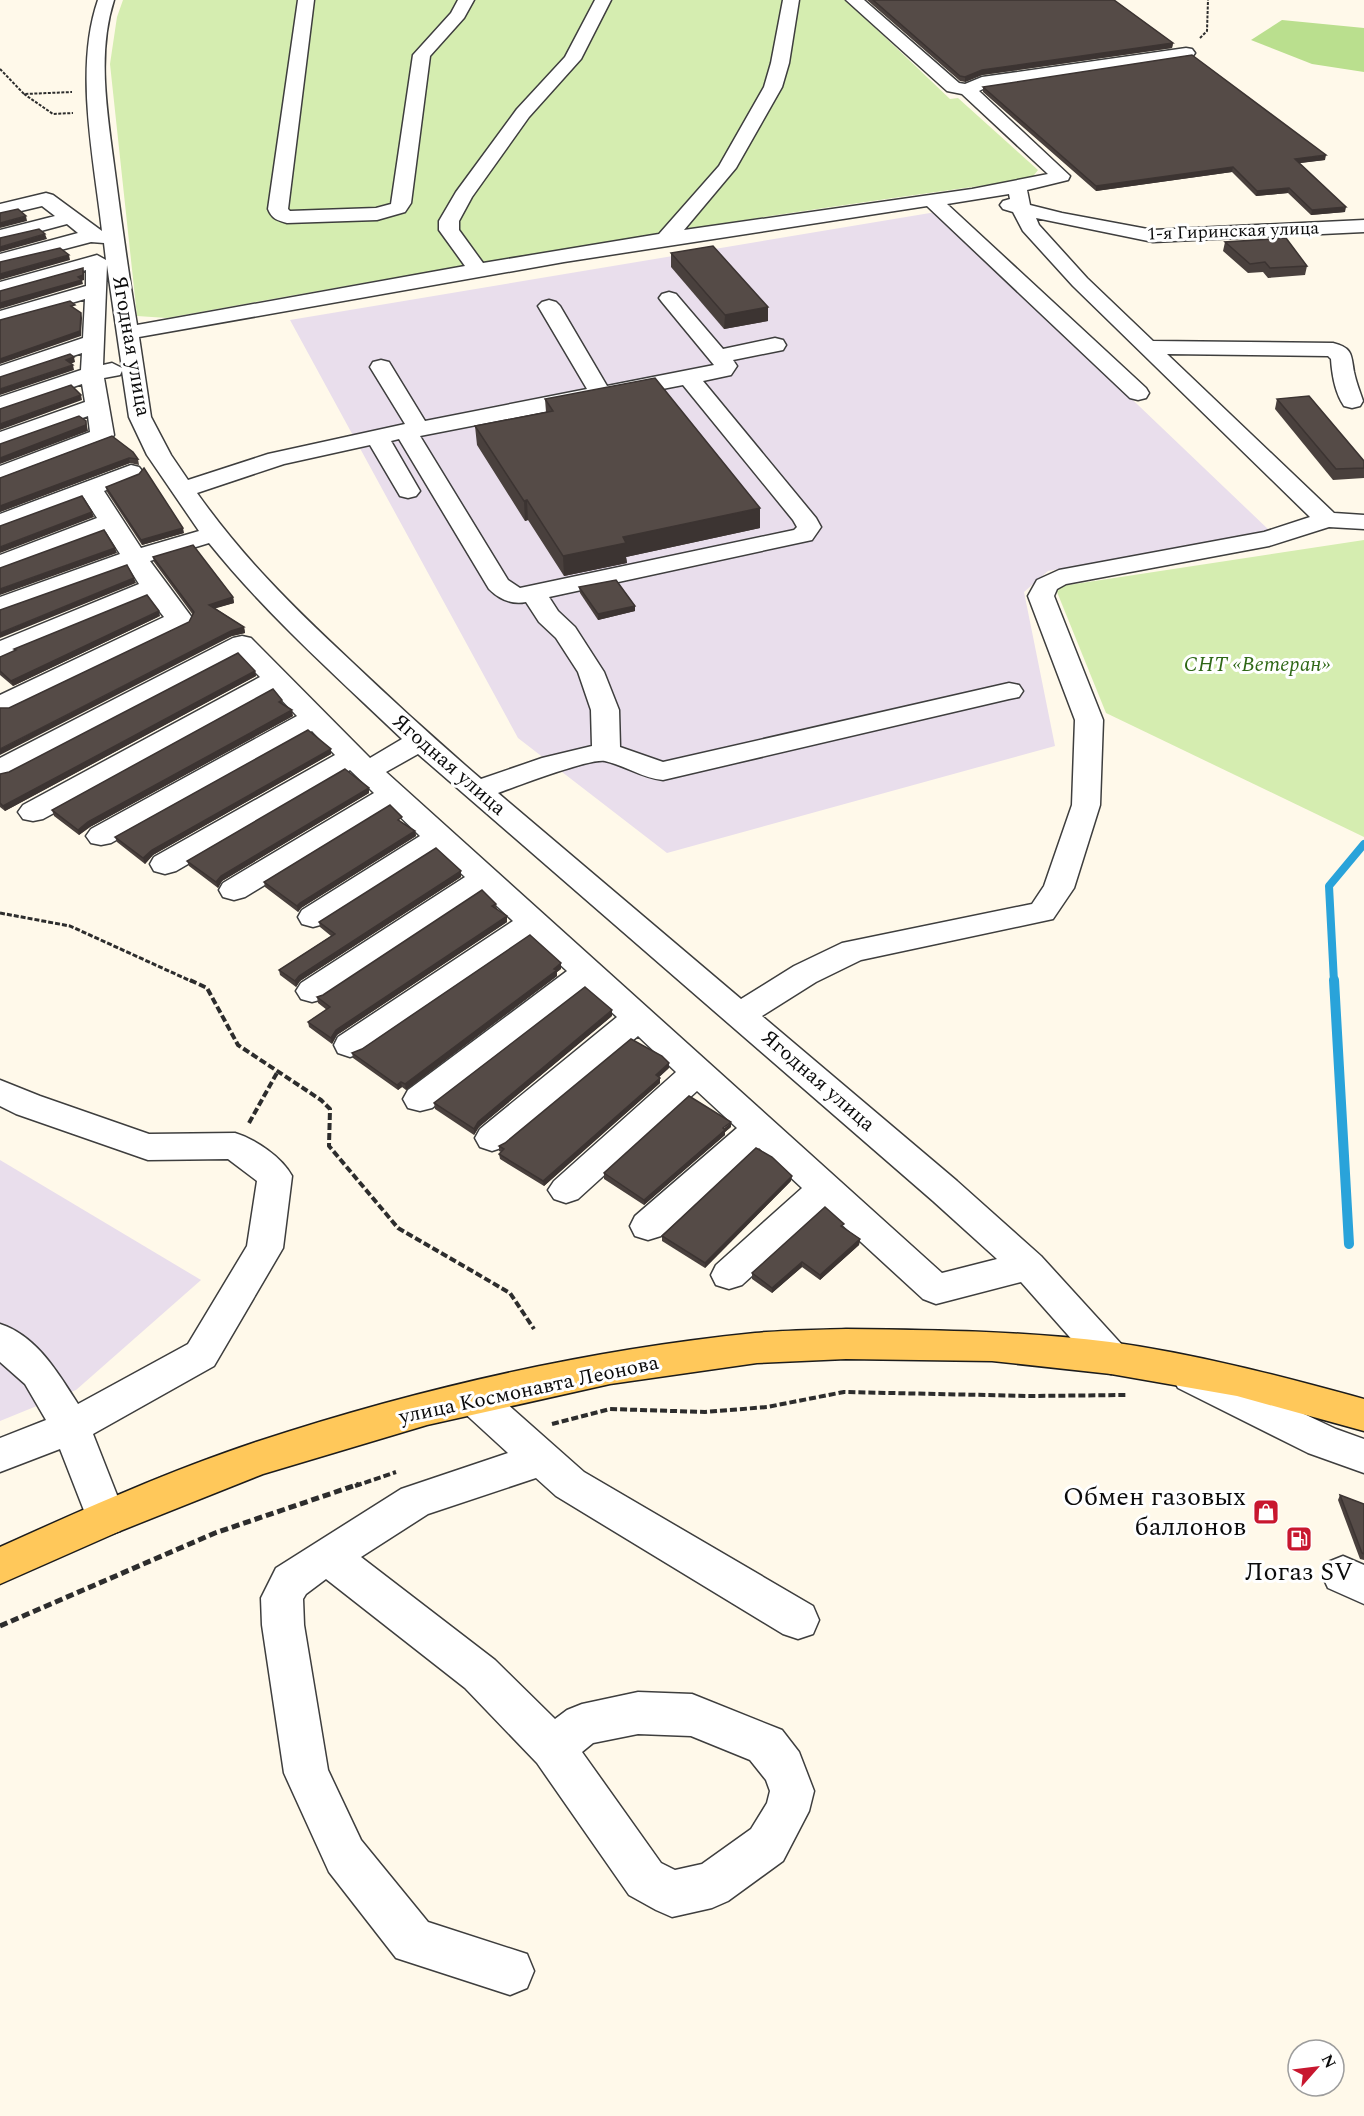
<svg xmlns="http://www.w3.org/2000/svg" width="1364" height="2116" font-family="Spectral,serif">
  <rect width="100%" height="100%" fill="#fff9ea"/>
  <g fill="#e9deec">
    <polygon points="936,212 1270,531 1048,571 1024,592 1055,746 667,853 518,738 290,320"/>
    <polygon points="0,1160 201,1280 76,1390 0,1421"/>
  </g>
  <g fill="#d5edb0">
    <path d="M123,0h723l104,99 8,-1 80,72 -7,9c-290,38 -577,87 -864,139l-30,-2 -27,-252 7,-47z"/>
    <polygon points="1364,540 1364,837 1106,713 1055,587"/>
  </g>
  <polygon fill="#badf8e" points="1282,20 1364,28 1364,72 1312,64 1251,40"/>
  <g fill="none" stroke-linecap="round" stroke-linejoin="round">
    <polyline stroke="#29a3da" stroke-width="8" points="1334,982 1329,886 1364,844"/>
    <polyline stroke="#29a3da" stroke-width="10" points="1334,980 1349,1244"/>
    <defs>
      <g id="minor">
        <path d="M98,0h16c-17,53 -7,111 0,165 7,53 14,107 23,160l328,-59 -26,-36v-9l17,-29 61,-83 48,-52 30,-57h16l-30,59 -52,58 -57,80 -13,24v9l24,33 176,-29 60,-68 45,-79 7,-24 12,-63h16l-10,63 -7,24 -46,81 -52,62 288,-41 76,-15 -86,-80 -15,-3 -101,-91h18l95,83 6,1 17,-7 204,-29 6,1 3,4 -3,4 -6,1 -199,29 -8,4 91,85 -2,4 -41,10 3,15 32,8 91,17 211,-10v12l-211,10 -117,-24 3,7 48,53 66,63 180,2c20,5 18,12 21,29 2,10 6,20 9,29l-3,5 -8,2 -8,-2c-9,-13 -12,-32 -13,-47l-3,-3 -161,-2 167,159 30,2v14l-35,-2 -60,19 -203,38 -9,5 -3,7 49,124 -3,85 -26,83 -21,31 -192,41 -45,22 -54,34 195,165 84,75 83,91 6,11 -6,11 -13,5 -13,-5 -77,-87 -85,22 -13,-5 -98,-90 -83,76 -13,4 -13,-4 -5,-10 5,-10 86,-77 -43,-40 -98,88 -13,4 -13,-4 -5,-10 5,-10 102,-88 -40,-37 -119,108 -12,4 -12,-4 -6,-9 6,-9 122,-109 -38,-36 -134,111 -12,4 -12,-4 -5,-9 5,-9 137,-112 -31,-28 -154,119 -12,3 -12,-3 -5,-9 5,-9 159,-119 -36,-33 -169,115 -12,4 -12,-4 -4,-8 4,-8 175,-116 -30,-28 -160,106 -11,3 -11,-3 -5,-8 5,-8 164,-106 -28,-26 -113,73 -11,3 -11,-3 -4,-7 4,-7 118,-74 -29,-28 -146,89 -11,3 -11,-3 -4,-7 4,-7 151,-90 -24,-23 -174,101 -11,3 -11,-3 -4,-7 4,-7 181,-102 -23,-24 -201,112 -10,2 -10,-2 -5,-7 5,-7 206,-113 -23,-24 -231,127 -10,2 -10,-2 -5,-7 5,-7 237,-128 -21,-21 -229,119 -10,3v-20l233,-120 9,-2 9,2 119,120 32,-19c-66,-63 -135,-124 -193,-196l-59,18 43,58 -4,6 -179,86 -10,2v-18l164,-78 -15,-19 -149,60v-17l139,-57 -10,-16 -129,46v-17l120,-43 -14,-22 -106,40v-17l97,-37 -13,-20 -84,31v-15l131,-49 8,2 4,5 -4,5 -35,14 37,57 58,-17 -52,-76 -18,-38 -7,-46 -2,4 -16,3 10,57 -4,5 -110,41v-15l90,-34 -2,-16 -88,31v-15l85,-30 -3,-18 -82,28v-15l81,-27 1,-17 -82,27v-14l83,-28 2,-39 -85,25v-13l86,-25v-16l-86,25v-13l97,-27 9,5 -2,-17 -13,-1 -91,24v-12l78,-21 -11,-9 -67,18v-12l55,-14 -13,-10 -42,10v-12l46,-11 7,2 49,36c-8,-72 -28,-162 -4,-231zM1009,194l1,5 -7,2 -3,4 3,4 10,3 10,19 50,55 237,231 -46,15 -205,38 -22,10 -9,16 47,124 -3,85 -28,81 -12,18 -190,39 -48,23 -53,33 -243,-206c19,-7 92,-35 107,-32 21,5 37,17 58,19l346,-81 10,-2 4,-6 -4,-6 -10,-2 -346,79 -43,-15 -1,-37 -15,-38 -29,-45 -17,-16 -9,-14 263,-57 9,-13 -5,-9 -113,-137 28,-6 6,-9 -4,-6 50,-10 3,-5 -3,-5 -8,-2 -52,11 -47,-55 -7,-2 -7,2 -3,4 3,4 52,63 -107,21 -47,-80 -4,-4 -7,-2 -7,2 -4,4 49,83 -162,32 -36,-59 -8,-2 -8,2 -3,5 35,57 -137,30 -80,26 -17,-25 -20,-38 -12,-80 425,-75 363,-56 203,192 8,2 8,-2 3,-5 -3,-5 -199,-184zM107,265l15,103 -10,-5 -9,2zM683,385l110,135 4,7 -3,3 -274,58 -12,-8 -88,-144zM399,439l90,150c10,10 23,16 37,13l13,20 17,16 22,34 13,38 1,36 -50,12 -61,21c-44,-38 -87,-77 -129,-117 -58,-54 -109,-104 -155,-169l87,-29 86,-19 30,51 8,2 8,-2 4,-5 -29,-50zM418,754l515,447 64,58 -55,14 -556,-501z"/>
        <path d="M298,0h16l-26,209 2,2 86,-3 15,-4 22,-149 38,-42 7,-13h16l-10,18 -34,38 -19,147 -6,9 -28,8 -90,3c-10,-3 -15,-4 -19,-14z"/>
        <path d="M0,1080l40,16 109,38 86,-1c20,6 47,24 57,43l-9,72 -69,118 -121,68 33,84 -6,13 -14,5 -14,-5 -32,-82 -60,23v-34l46,-18 -21,-36 -25,-22v-38c37,12 58,49 78,80l110,-60 59,-98 10,-65 -29,-22 -80,1 -132,-46 -16,-8z"/>
        <polygon points="1191,1361 1336,1429 1364,1439 1364,1473 1308,1453 1178,1388 1172,1377 1178,1366"/>
        <path d="M474,1382l14,5 96,85 229,134 6,14 -6,14 -15,5 -15,-5 -227,-138 -20,-18 -108,36 -67,43 134,103 60,59 12,-9 15,-6 56,-12 54,2 90,36 17,22 15,39 -5,20 -26,50 -55,40 -16,7 -40,9 -16,-7 -27,-15 -92,-132 -72,-75 -139,-109 -20,15 -3,5 1,26 24,145 33,70 67,82 99,32 7,17 -7,17 -17,7 -114,-37 -67,-86 -45,-99 -22,-148 -1,-27 15,-30 125,-79 107,-36 -48,-44 -5,-11 5,-11zM638,1734l53,2 59,24 16,20 4,11 -3,12 -16,26 -49,35 -27,6 -14,-7 -79,-111 11,-9z"/>
        <polygon points="1343,1556 1364,1565 1364,1604 1328,1588 1322,1575 1328,1562"/>
      </g>
      <path id="major" d="M846,1329c89,1 176,2 264,13 87,12 170,34 254,57v32l-127,-35 -126,-22 -119,-13 -146,-2 -89,4 -147,21 -183,41 -164,49 -143,57 -120,53v-37c84,-38 169,-76 256,-105 161,-53 331,-92 499,-109 30,-3 61,-3 91,-4z"/>
    </defs>
    <use href="#minor" stroke="#3e3e3e" stroke-width="3"/>
    <use href="#major" stroke="#1c1c1c" stroke-width="3"/>
    <g stroke="#2d2d2d" stroke-width="2" stroke-dasharray="3 1.5" stroke-linecap="butt">
      <polyline points="1200,38 1207,31 1208,0"/>
      <polyline points="0,69 24,94 72,92"/>
      <polyline points="24,94 53,114 73,113"/>
    </g>
    <polyline stroke="#2d2d2d" stroke-width="3" stroke-dasharray="5 2" stroke-linecap="butt" points="0,913 70,926 193,982"/>
    <g stroke="#2d2d2d" stroke-width="4" stroke-dasharray="7 3" stroke-linecap="butt">
      <polyline points="190,980 207,988 238,1045 321,1100 330,1109 329,1146 398,1228 510,1293 534,1329"/>
      <polyline points="249,1123 278,1071"/>
      <polyline points="552,1424 610,1409 705,1412 767,1407 844,1392 1031,1396 1127,1395"/>
      <polyline points="355,1486 396,1472"/>
    </g>
    <polyline stroke="#2d2d2d" stroke-width="5" stroke-dasharray="8 4" stroke-linecap="butt" points="0,1626 215,1533 359,1484"/>
    <use href="#minor" fill="#fff" fill-rule="evenodd"/>
    <use href="#major" fill="#ffc85a" fill-rule="evenodd"/>
  </g>
  <g fill="#49403d">
    <polygon points="867,0 1114,0 1173,43 1172,48 982,75 965,82 960,81"/>
    <polygon points="983,87 1325,160 1299,163 1345,212 1311,215 1288,193 1256,196 1232,172 1096,191 983,92"/>
    <polygon points="1225,242 1307,266 1305,275 1268,278 1263,272 1248,273 1223,251"/>
    <polygon points="671,253 768,307 768,321 724,329 671,267"/>
    <polygon points="545,399 760,528 626,557 627,563 564,576 528,520 525,521 477,445 475,426 546,412"/>
    <polygon points="1277,399 1364,461 1364,478 1333,480 1275,409"/>
    <polygon points="112,436 138,459 139,465 130,463 0,512 0,478"/>
    <polygon points="106,487 184,533 142,545 107,492"/>
    <polygon points="153,557 233,597 234,603 215,608 244,627 245,633 232,636 9,708 189,622 193,615 154,562"/>
    <polygon points="579,587 635,606 635,611 598,620 580,593"/>
    <polygon points="160,616 13,686 0,675 0,657 15,651 14,649"/>
    <polygon points="255,671 256,676 5,811 0,807 0,774 9,772"/>
    <polygon points="282,700 283,704 293,716 90,827 79,835 54,816 52,810"/>
    <polygon points="331,749 331,754 153,855 145,864 117,842 115,837"/>
    <polygon points="369,788 369,793 222,881 218,888 189,866 187,861"/>
    <polygon points="403,823 415,831 416,836 301,908 298,912 265,887 264,882"/>
    <polygon points="461,871 461,877 300,981 296,987 280,975 279,970 331,936 320,927 319,922"/>
    <polygon points="496,904 497,909 507,922 337,1035 332,1044 309,1027 308,1022 327,1010 318,1003 317,997 323,995"/>
    <polygon points="561,969 557,972 557,976 406,1090 402,1087 398,1090 353,1058 352,1053"/>
    <polygon points="612,1016 479,1127 474,1135 435,1109 434,1103"/>
    <polygon points="669,1068 659,1077 660,1083 544,1186 500,1159 499,1154 501,1152 499,1151 499,1146"/>
    <polygon points="731,1127 725,1132 725,1135 644,1205 604,1179 604,1173"/>
    <polygon points="791,1181 705,1268 662,1241 662,1236"/>
    <polygon points="844,1228 860,1239 859,1245 820,1280 802,1267 772,1293 752,1279 752,1273"/>
    <polygon points="1340,1495 1364,1504 1364,1560 1360,1559 1338,1500"/>
  </g>
  <g fill="#3c3432">
    <polygon points="1173,43 1172,48 982,75 965,82 965,77 982,70"/>
    <polygon points="1326,155 1325,160 1293,164 1295,159"/>
    <polygon points="1233,167 1232,172 1096,191 1096,186"/>
    <polygon points="1289,188 1288,193 1256,196 1257,191"/>
    <polygon points="1346,207 1345,212 1311,215 1312,210"/>
    <polygon points="26,216 27,221 0,228 0,223"/>
    <polygon points="45,234 47,239 0,252 0,247"/>
    <polygon points="69,255 70,260 0,280 0,274"/>
    <polygon points="83,268 84,273 84,280 82,280 83,284 0,309 0,303 78,277"/>
    <polygon points="768,307 768,321 724,329 725,315"/>
    <polygon points="81,313 82,318 81,336 0,364 0,359"/>
    <polygon points="74,357 75,362 68,365 66,360"/>
    <polygon points="73,365 74,370 0,395 0,389"/>
    <polygon points="81,395 82,400 0,430 0,424"/>
    <polygon points="86,421 88,431 0,464 0,458"/>
    <polygon points="129,458 130,463 0,512 0,506"/>
    <polygon points="527,500 528,520 525,521 524,501"/>
    <polygon points="760,508 760,528 626,557 627,563 564,576 563,556 623,537"/>
    <polygon points="92,512 94,517 0,553 0,547"/>
    <polygon points="183,528 184,533 142,545 141,540"/>
    <polygon points="115,548 117,553 0,595 0,589"/>
    <polygon points="134,578 136,583 0,638 0,633"/>
    <polygon points="233,597 234,603 210,610 209,605"/>
    <polygon points="635,606 635,611 598,620 598,614"/>
    <polygon points="159,611 160,616 13,686 11,681"/>
    <polygon points="244,627 245,633 232,636 0,755 0,749 231,631"/>
    <polygon points="255,671 256,676 5,811 3,806"/>
    <polygon points="292,710 293,716 90,827 79,835 78,830 88,822"/>
    <polygon points="331,749 331,754 153,855 145,864 143,858 152,850"/>
    <polygon points="369,788 369,793 222,881 218,888 216,882 221,876"/>
    <polygon points="415,831 416,836 301,908 298,912 297,906 300,903"/>
    <polygon points="461,871 461,877 300,981 296,987 295,981 299,976"/>
    <polygon points="507,916 507,922 337,1035 332,1044 331,1038 336,1030"/>
    <polygon points="561,963 561,969 557,972 557,976 406,1090 405,1084"/>
    <polygon points="612,1010 612,1016 479,1127 474,1135 474,1129 478,1122"/>
    <polygon points="669,1063 669,1068 656,1080 656,1075"/>
    <polygon points="660,1078 660,1083 544,1186 543,1181"/>
    <polygon points="401,1082 402,1087 398,1090 397,1085"/>
    <polygon points="731,1122 731,1127 725,1132 725,1135 644,1205 644,1200"/>
    <polygon points="792,1176 791,1181 705,1268 705,1263"/>
    <polygon points="860,1239 859,1245 820,1280 820,1275"/>
    <polygon points="802,1262 802,1267 772,1293 772,1288"/>
  </g>
  <g fill="#554b47" stroke="#3c3432" stroke-width="1.5">
    <polygon points="873,0 1114,0 1173,43 982,70 965,77 960,76"/>
    <polygon points="1192,55 1326,155 1295,159 1346,207 1312,210 1289,188 1257,191 1233,167 1096,186 983,87"/>
    <polygon points="18,209 26,216 0,223 0,213"/>
    <polygon points="39,229 45,234 0,247 0,238"/>
    <polygon points="1286,238 1307,266 1270,268 1265,262 1250,264 1225,242"/>
    <polygon points="713,246 768,307 725,315 671,253"/>
    <polygon points="60,248 69,255 0,274 0,262"/>
    <polygon points="83,268 83,275 78,277 82,280 0,303 0,291"/>
    <polygon points="70,301 75,305 71,306 81,313 80,331 0,359 0,320"/>
    <polygon points="70,354 74,357 66,360 73,365 0,389 0,377"/>
    <polygon points="655,378 760,508 623,537 626,543 563,556 527,500 524,501 475,426 553,411 545,399"/>
    <polygon points="71,385 81,395 0,424 0,409"/>
    <polygon points="1309,396 1364,461 1364,468 1336,469 1277,399"/>
    <polygon points="79,416 86,421 86,425 0,458 0,444"/>
    <polygon points="112,436 133,452 138,459 129,458 0,506 0,478"/>
    <polygon points="144,468 183,528 141,540 106,487 139,474"/>
    <polygon points="82,496 92,512 0,547 0,526"/>
    <polygon points="104,530 115,548 0,589 0,568"/>
    <polygon points="193,545 233,597 209,605 244,627 231,631 0,749 0,708 9,708 189,622 194,612 153,557"/>
    <polygon points="127,565 134,578 0,633 0,610"/>
    <polygon points="616,580 635,606 598,614 579,587"/>
    <polygon points="147,595 159,611 11,681 0,671 0,657 16,650 14,649"/>
    <polygon points="238,653 255,671 3,806 0,803 0,774 9,772"/>
    <polygon points="273,689 282,700 279,702 292,710 88,822 78,830 52,810"/>
    <polygon points="308,730 331,749 152,850 143,858 115,837"/>
    <polygon points="345,769 369,788 221,876 216,882 187,861"/>
    <polygon points="390,805 402,817 398,820 415,831 300,903 297,906 264,882"/>
    <polygon points="436,848 461,871 299,976 295,981 279,970 335,934 319,922"/>
    <polygon points="482,890 496,904 492,906 507,916 336,1030 331,1038 308,1022 330,1007 317,997 323,995"/>
    <polygon points="530,935 561,963 554,969 557,970 405,1084 401,1082 397,1085 352,1053 362,1049"/>
    <polygon points="585,987 612,1010 478,1122 474,1129 434,1103"/>
    <polygon points="631,1039 662,1056 669,1063 656,1075 660,1078 543,1181 499,1154 504,1149 499,1146 505,1143"/>
    <polygon points="689,1096 731,1122 723,1128 725,1130 644,1200 604,1173"/>
    <polygon points="756,1148 772,1157 792,1176 705,1263 662,1236"/>
    <polygon points="825,1207 844,1224 841,1226 860,1239 820,1275 802,1262 772,1288 752,1273"/>
    <polygon points="1340,1495 1364,1504 1364,1554 1362,1553"/>
  </g>
  <defs>
    <symbol id="shop-square" viewBox="-11 -11 22 22"><rect x="-9" y="-9" width="18" height="18" rx="4" fill="#c8172f" stroke="#fff"/><path d="M-5-2.5h2.3a2.7 3.5 0 0 1 5.4 0H5L5.5 6h-11ZM-1.5-2.5h3a1.5 2.3 0 0 0-3 0Z" fill="#fff"/></symbol>
    <symbol id="fuel-square" viewBox="-11 -11 22 22"><rect x="-9" y="-9" width="18" height="18" rx="4" fill="#c8172f" stroke="#fff"/><path d="M-5.5-6h7V0h2V4h1.3V-2.5L3-4.5l.8-.8L6-3V5H2.5V1h-1V6h-7ZM-4.2-4.7v3.2H.2V-4.7Z" fill="#fff"/></symbol>
  </defs>
  <g fill-rule="evenodd">
    <use href="#shop-square" x="1251" y="1497" width="30" height="30"/>
    <use href="#fuel-square" x="1284" y="1524" width="30" height="30"/>
  </g>
  <g text-anchor="middle" dominant-baseline="central" stroke-width="6" stroke-linejoin="round" paint-order="stroke">
    <g font-size="18" fill="#0b0b0b" stroke="#fff">
      <text transform="translate(1233 231) rotate(-2)">1-я Гиринская улица</text>
    </g>
    <g font-size="21" fill="#0b0b0b" stroke="#fff">
      <text transform="translate(131 346) rotate(80)">Ягодная улица</text>
      <text transform="translate(449 765) rotate(41)">Ягодная улица</text>
      <text transform="translate(818 1081) rotate(41)">Ягодная улица</text>
      <text transform="translate(529 1390) rotate(-12)">улица Космонавта Леонова</text>
    </g>
    <g font-size="21" font-style="italic" fill="#2f6817" stroke="#fff">
      <text x="1257" y="665">СНТ «Ветеран»</text>
    </g>
    <g font-size="26" fill="#0b0b0b" stroke="#fff" text-anchor="end">
      <text x="1246" y="1497">Обмен газовых<tspan x="1246" dy="30">баллонов</tspan></text>
      <text x="1299" y="1572" text-anchor="middle">Логаз SV</text>
    </g>
  </g>
  <g transform="translate(1316 2068) rotate(62)"><circle r="28" fill="#ffffff" stroke="#9d9d9d" stroke-width="1.5"/>
  <path d="M0-4.5L10 22L0 15L-10 22Z" fill="#c8172f"/>
  <text y="-9" font-size="16" font-weight="bold" text-anchor="middle" fill="#0b0b0b">N</text>
  </g>
</svg>
